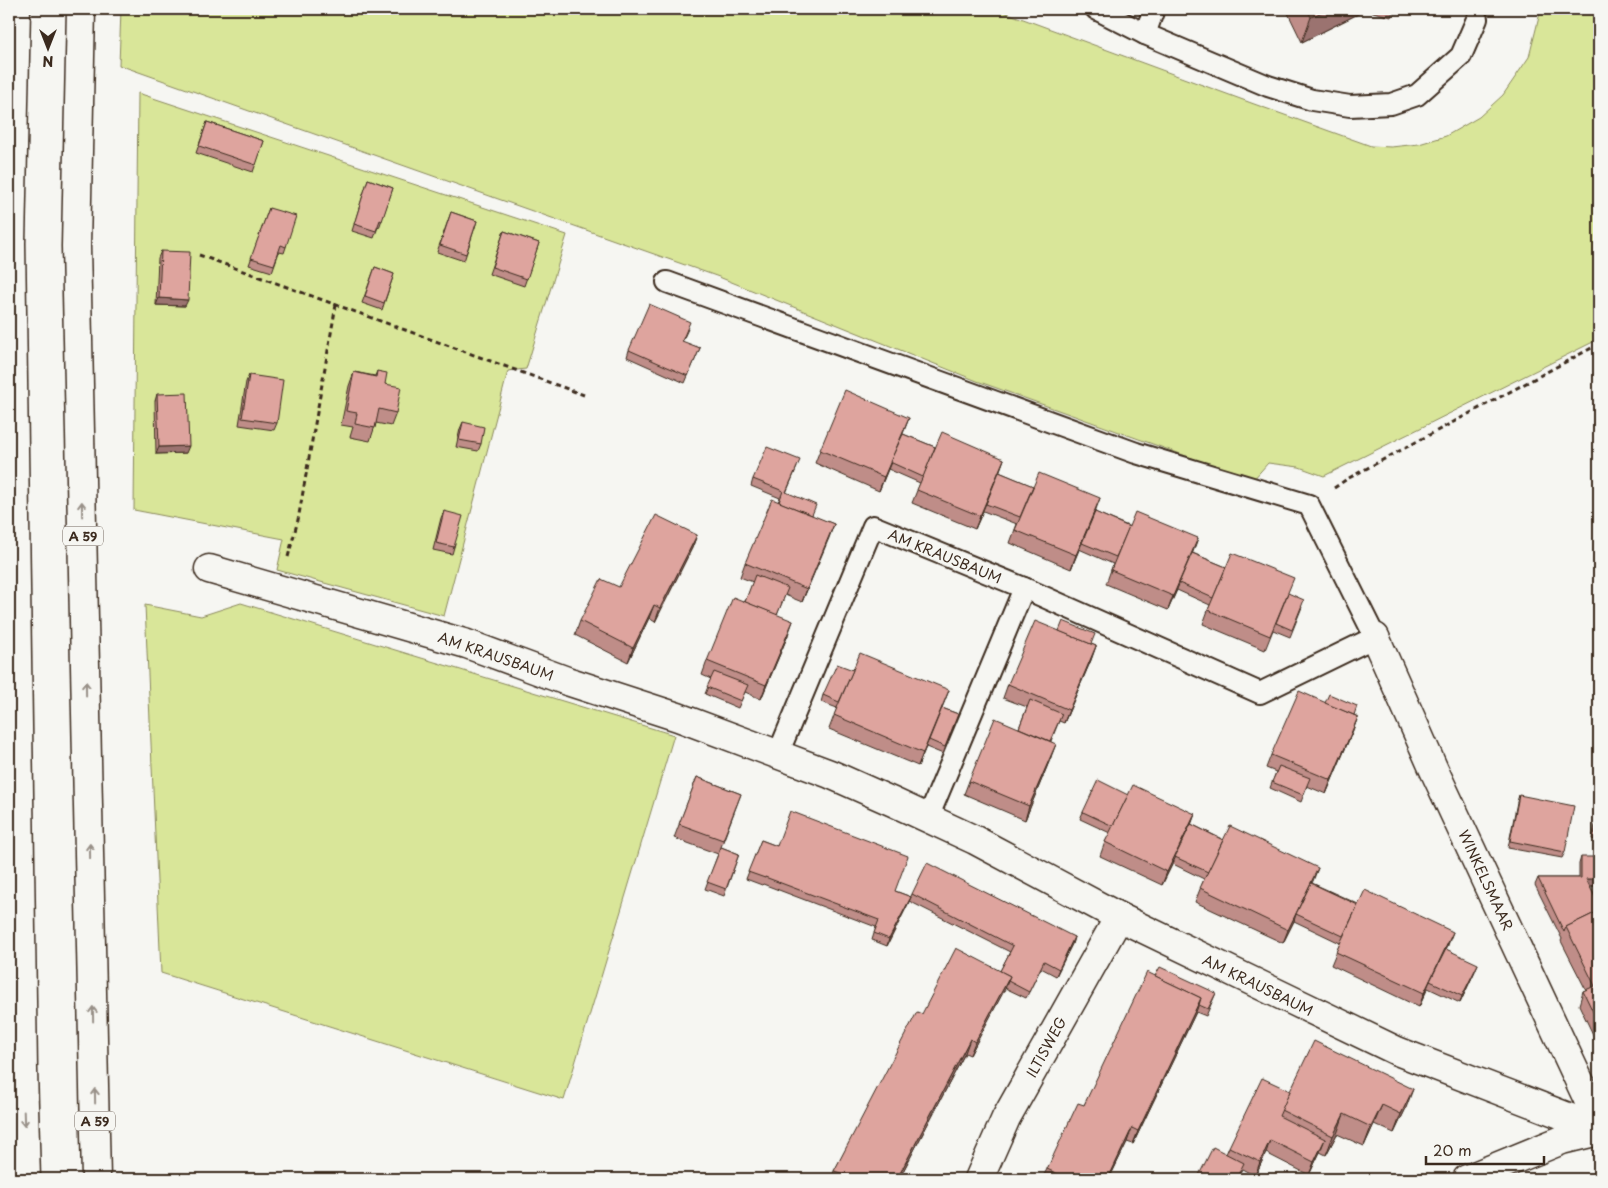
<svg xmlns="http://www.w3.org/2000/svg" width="1608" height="1188" font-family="'Playpen Sans',sans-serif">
  <rect width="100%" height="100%" fill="#f6f6f2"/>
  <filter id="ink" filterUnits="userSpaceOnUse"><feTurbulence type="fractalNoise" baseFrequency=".02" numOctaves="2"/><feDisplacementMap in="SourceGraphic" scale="10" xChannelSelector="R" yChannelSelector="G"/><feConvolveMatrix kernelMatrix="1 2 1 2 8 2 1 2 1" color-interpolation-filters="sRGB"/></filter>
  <g filter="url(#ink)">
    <g fill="#d9e699" stroke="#8a885c">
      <polygon points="121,9 996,9 1254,104 1371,146 1391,147 1419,144 1446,136 1479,117 1503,95 1529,57 1541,9 1599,9 1599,339 1324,476 1299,467 1268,463 1253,480 977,381 719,277 119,65"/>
      <polygon points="138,93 567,235 526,369 508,371 444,616 277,570 284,539 134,510"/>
      <polygon points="241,603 674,735 564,1100 161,973 145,605 201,616"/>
    </g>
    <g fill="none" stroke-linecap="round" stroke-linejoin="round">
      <defs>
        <g id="lane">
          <polyline points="1096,9 1145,34 1268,86 1312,100 1350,106 1391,104 1417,95 1461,56 1477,19"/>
          <polyline points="1145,34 1154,9"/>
          <polyline points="667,282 1136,453 1309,505 1375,637 1260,693 1024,588 873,526 778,754"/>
          <polyline points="928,818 1024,588"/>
        </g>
        <g id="street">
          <polyline points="209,569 467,644 567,681 678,717 830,774 893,802 975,840 1119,917 1397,1051 1599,1129"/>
          <polyline points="1375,637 1434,770 1599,1123"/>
          <polyline points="979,1179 1006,1118 1119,917"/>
          <polyline points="1467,1179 1562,1140 1599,1131"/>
        </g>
        <g id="highway">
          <polyline points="16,9 11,243 23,1070 26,1179"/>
          <polyline points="81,9 76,246 96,1179"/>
        </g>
      </defs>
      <use href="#lane" stroke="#3b2a1e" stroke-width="24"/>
      <use href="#street" stroke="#3b2a1e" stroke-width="31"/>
      <use href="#highway" stroke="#3b2a1e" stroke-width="31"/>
      <g stroke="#3b2a1e" stroke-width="3" stroke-dasharray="5 4" stroke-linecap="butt">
        <polyline points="199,255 584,395"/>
        <polyline points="1334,488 1347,479 1599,344"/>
        <polyline points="288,557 298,520 336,305"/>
      </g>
      <use href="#lane" stroke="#f6f6f2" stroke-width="20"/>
      <use href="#street" stroke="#f6f6f2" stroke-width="28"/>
      <use href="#highway" stroke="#f6f6f2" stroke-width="28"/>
    </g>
    <g fill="#bf8d88" stroke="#3b2a1e">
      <polygon points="1286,9 1394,9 1391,17 1366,10 1302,42"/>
      <polygon points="207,122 264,141 253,172 196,153"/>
      <polygon points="368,179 393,188 379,228 378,227 374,238 352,231"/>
      <polygon points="269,208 286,247 284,253 279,252 272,272 249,265"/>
      <polygon points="451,212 477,221 464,261 437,252"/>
      <polygon points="504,231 539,243 524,286 489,274"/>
      <polygon points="161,251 185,306 156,305 158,258"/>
      <polygon points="375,267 394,274 382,310 362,303"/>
      <polygon points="688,329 682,342 700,348 685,383 627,357 629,350"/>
      <polygon points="377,371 385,384 396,413 391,426 376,423 370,441 350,437 353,427 341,425 349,386 354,372 375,376"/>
      <polygon points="249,375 277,423 274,430 239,425 246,382"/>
      <polygon points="157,394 186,453 156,454 155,401"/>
      <polygon points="463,422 481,444 478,451 456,447 460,429"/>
      <polygon points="903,434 935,447 1004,459 999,472 1288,593 1302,607 1290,637 1273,630 1265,650 1203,624 1210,605 1177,590 1168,610 1106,584 1113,564 1079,549 1071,569 1010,543 1017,524 983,511 975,529 912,503 920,483 888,469 879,491 815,463 820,450"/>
      <polygon points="797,467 786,493 812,516 834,524 802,602 785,595 777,615 788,635 761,699 745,692 738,708 705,694 711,679 702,675 707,661 745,602 753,582 740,577 745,563 780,498 751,486 753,479"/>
      <polygon points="444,511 454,547 452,554 433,550 441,518"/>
      <polygon points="697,535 692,548 655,622 649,618 628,662 575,635 580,621 619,587"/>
      <polygon points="1091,644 1096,646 1091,660 1064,723 1059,721 1051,741 1051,757 1025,820 964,794 969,781 1019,728 1027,707 1003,698 1008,684"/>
      <polygon points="823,695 942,708 958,714 943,754 926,747 918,766 829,729 837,708 821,702"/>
      <polygon points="1354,715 1358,717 1353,730 1326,794 1307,786 1301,802 1270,788 1276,772 1266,768 1271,755"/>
      <polygon points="697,777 741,794 721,847 739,854 724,896 705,889 718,854 674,838"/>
      <polygon points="1128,795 1195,814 1191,824 1312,883 1448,945 1446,949 1475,971 1460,1003 1428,988 1419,1007 1331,965 1340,943 1294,921 1283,943 1195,902 1204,879 1173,864 1174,861 1162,885 1100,856 1105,842 1110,833 1080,819 1083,812"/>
      <polygon points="1519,795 1565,852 1562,858 1508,848 1517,802"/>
      <polygon points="1599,810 1599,841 1592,839 1597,817"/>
      <polygon points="761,840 911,897 908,904 887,946 872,940 876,927 763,884 762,885 746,879"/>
      <polygon points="1581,857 1599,886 1590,886 1599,905 1599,1047 1579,1005 1583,991 1586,990 1561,941 1562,939 1535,885 1538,878 1579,878 1579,864"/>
      <polygon points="912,894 1074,937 1072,944 1056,976 1041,968 1026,998 1005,988 970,1055 965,1053 899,1179 831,1179 834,1171 922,1014 1000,971 1010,952 909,901"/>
      <polygon points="1155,976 1216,993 1206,1016 1196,1012 1133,1144 1127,1142 1109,1179 1035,1179 1044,1175 1047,1169 1084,1105"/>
      <polygon points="1290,1091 1406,1108 1394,1133 1374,1124 1364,1146 1337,1134 1326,1155 1320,1152 1309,1175 1266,1153 1255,1176 1242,1169 1237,1179 1197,1179 1226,1154 1229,1147"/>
    </g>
    <g fill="#9b736f" stroke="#3b2a1e">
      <polygon points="1328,9 1366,9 1366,10 1302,42 1311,17"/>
      <polygon points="159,298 188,300 185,306 156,305"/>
      <polygon points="909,418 904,431 879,491 884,477"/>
      <polygon points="189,446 186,453 156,454 159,447"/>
      <polygon points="1004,459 999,473 975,529 980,516"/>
      <polygon points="1100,498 1095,512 1071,569 1076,555"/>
      <polygon points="834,524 829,538 802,602 807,589"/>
      <polygon points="697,535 692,548 655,622 660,608"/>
      <polygon points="1198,538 1193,552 1168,610 1173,596"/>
      <polygon points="654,605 649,618 628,662 633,648"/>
      <polygon points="793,621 788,635 761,699 766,685"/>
      <polygon points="1096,646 1091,660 1064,723 1069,710"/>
      <polygon points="949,690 944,703 918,766 923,753"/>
      <polygon points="1358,717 1353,730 1326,794 1331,780"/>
      <polygon points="1056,744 1051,757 1025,820 1029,806"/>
      <polygon points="1195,814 1190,828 1162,885 1167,872"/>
      <polygon points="1318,868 1313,881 1297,914 1296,914 1294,921 1283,943 1288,930"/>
      <polygon points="1586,879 1599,879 1599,886 1584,886"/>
      <polygon points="911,897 908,904 887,946 889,939"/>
      <polygon points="1453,932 1448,945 1431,981 1430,981 1419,1007 1424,993"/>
      <polygon points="1074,937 1072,944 1056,976 1059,969"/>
      <polygon points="1478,964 1475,971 1460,1003 1462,996"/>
      <polygon points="1010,976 1005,989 970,1055 975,1042"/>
      <polygon points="1201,998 1196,1012 1133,1144 1138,1131"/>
      <polygon points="970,1039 965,1053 899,1179 897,1179"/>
      <polygon points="1413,1089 1406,1108 1394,1133 1401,1114"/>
      <polygon points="1382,1105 1374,1124 1364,1146 1371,1127"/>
      <polygon points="1344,1114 1337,1134 1326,1155 1333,1136"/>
      <polygon points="1132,1128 1127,1142 1109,1179 1108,1179"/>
      <polygon points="1325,1139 1320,1152 1309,1175 1314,1162"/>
      <polygon points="1270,1140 1266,1153 1255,1176 1260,1162"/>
    </g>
    <g fill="#dea49e" stroke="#3b2a1e">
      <polygon points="1307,9 1328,9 1311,17"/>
      <polygon points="207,122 264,141 256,165 199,146"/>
      <polygon points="368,179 393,188 382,221 380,220 376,231 354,224"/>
      <polygon points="269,208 296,216 286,247 281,245 274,265 251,258"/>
      <polygon points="451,212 477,221 466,254 440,245"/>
      <polygon points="504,231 539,243 527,279 492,267"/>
      <polygon points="161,251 190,252 188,300 159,298"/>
      <polygon points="375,267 394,274 384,303 365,296"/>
      <polygon points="649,304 690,322 682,341 700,348 688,376 629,350"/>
      <polygon points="377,371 387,373 385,384 401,387 396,413 379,409 375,428 355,424 357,413 346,411 354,372 376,377"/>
      <polygon points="249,375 283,380 277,423 242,418"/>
      <polygon points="845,390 909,418 884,477 820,450"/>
      <polygon points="187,393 189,446 159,447 157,394"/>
      <polygon points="463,422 484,427 481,444 459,440"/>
      <polygon points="942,432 1004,459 980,516 917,490"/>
      <polygon points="903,434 935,447 923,477 890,462"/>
      <polygon points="767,447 800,460 786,492 816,505 812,515 779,502 783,491 753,479"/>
      <polygon points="999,472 1033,486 1020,517 986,504"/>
      <polygon points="1039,473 1100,498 1076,555 1015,530"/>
      <polygon points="772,499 834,524 807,589 745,563"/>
      <polygon points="444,511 463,516 454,547 436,543"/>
      <polygon points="1095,512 1129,527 1116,557 1082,543"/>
      <polygon points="1135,512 1198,538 1173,596 1111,570"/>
      <polygon points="656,515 697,535 660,608 654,605 633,648 580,621 601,579 619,587"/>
      <polygon points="1192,553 1226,567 1213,598 1179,583"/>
      <polygon points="1232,553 1294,578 1270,636 1208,610"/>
      <polygon points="755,575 788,588 777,615 745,602"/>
      <polygon points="1288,593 1304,600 1292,630 1276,623"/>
      <polygon points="733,597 793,621 766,685 707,661"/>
      <polygon points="1035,621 1096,646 1069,710 1008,684"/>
      <polygon points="1063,621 1095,634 1091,644 1059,631"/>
      <polygon points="860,653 949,690 923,753 834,715"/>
      <polygon points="837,664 853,670 839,702 823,695"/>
      <polygon points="714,672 748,685 741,701 707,687"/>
      <polygon points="1299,691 1358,717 1331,780 1271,755"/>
      <polygon points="1329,694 1357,706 1354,715 1325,703"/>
      <polygon points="1030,700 1062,714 1050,741 1019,728"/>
      <polygon points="942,708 958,714 945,747 929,740"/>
      <polygon points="995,718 1056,744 1029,806 969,781"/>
      <polygon points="1279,766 1310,778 1303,795 1272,782"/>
      <polygon points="697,777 741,794 723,840 679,824"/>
      <polygon points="1098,780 1128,795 1113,826 1083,812"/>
      <polygon points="1133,785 1195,814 1167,872 1105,842"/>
      <polygon points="1519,795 1574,806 1565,852 1510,841"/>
      <polygon points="1599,810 1599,834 1594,833"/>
      <polygon points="790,811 908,856 895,891 911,897 889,939 874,933 879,920 765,877 765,878 748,872 761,840 777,846"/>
      <polygon points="1191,824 1223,840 1208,872 1175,857"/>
      <polygon points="1230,826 1318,868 1288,930 1200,888"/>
      <polygon points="721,847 739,854 726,889 707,882"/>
      <polygon points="1581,857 1599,857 1599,879 1586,879 1599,905 1599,911 1566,927 1564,932 1538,878 1581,878"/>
      <polygon points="927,863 1074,937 1059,969 1044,961 1029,992 1008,981 1010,976 1000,971 1013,946 912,894"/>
      <polygon points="1311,883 1358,905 1343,936 1296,914"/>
      <polygon points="1365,890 1453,932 1424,993 1336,952"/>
      <polygon points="1599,911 1599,1024 1583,991 1595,986 1566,927"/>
      <polygon points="956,948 1010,976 975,1042 970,1039 897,1179 861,1179 834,1171 917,1012 922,1014"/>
      <polygon points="1446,949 1478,964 1462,996 1430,981"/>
      <polygon points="1160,967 1216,993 1208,1009 1199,1005 1201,998 1155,976"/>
      <polygon points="1147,972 1201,998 1138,1131 1132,1128 1108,1179 1069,1179 1047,1169 1078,1103 1084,1105"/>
      <polygon points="1314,1041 1413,1089 1401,1114 1382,1105 1371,1127 1344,1114 1333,1136 1281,1110"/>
      <polygon points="1262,1078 1290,1091 1279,1116 1325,1139 1314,1162 1270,1140 1260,1162 1229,1147"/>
      <polygon points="1213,1147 1244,1163 1236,1179 1197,1179"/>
      <polygon points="1044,1175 1053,1179 1035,1179"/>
    </g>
    <defs><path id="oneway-shaft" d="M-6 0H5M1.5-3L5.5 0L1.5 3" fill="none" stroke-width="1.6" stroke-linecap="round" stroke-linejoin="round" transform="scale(1.25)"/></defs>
    <g stroke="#989088">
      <use href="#oneway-shaft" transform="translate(82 509) rotate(-91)"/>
      <use href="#oneway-shaft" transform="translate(86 689) rotate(-91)"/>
      <use href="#oneway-shaft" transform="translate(90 851) rotate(-91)"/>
      <use href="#oneway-shaft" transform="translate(93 1014) rotate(-91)"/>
      <use href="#oneway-shaft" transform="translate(95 1096) rotate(-91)"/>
      <use href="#oneway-shaft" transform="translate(24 1119) rotate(88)"/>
    </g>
  </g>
  <g text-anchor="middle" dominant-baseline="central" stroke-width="4.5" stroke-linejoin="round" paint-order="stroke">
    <g fill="#f6f6f2" stroke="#73675e" stroke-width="1">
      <rect x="63" y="526.5" width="40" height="19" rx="4"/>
      <rect x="75" y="1111.5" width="40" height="19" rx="4"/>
    </g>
    <g font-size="12" font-weight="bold" fill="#3b2a1e">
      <text x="83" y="536">A 59</text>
      <text x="95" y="1121">A 59</text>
    </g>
    <g font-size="14" fill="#3b2a1e" stroke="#f6f6f2">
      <text transform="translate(945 556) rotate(22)">AM KRAUSBAUM</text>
      <text transform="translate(496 656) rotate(19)">AM KRAUSBAUM</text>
      <text transform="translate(1486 880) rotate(65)">WINKELSMAAR</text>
      <text transform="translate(1258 985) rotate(26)">AM KRAUSBAUM</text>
      <text transform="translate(1046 1047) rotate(-61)">ILTISWEG</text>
    </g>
  </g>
  <rect width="1608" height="1188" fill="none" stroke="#f6f6f2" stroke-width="30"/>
  <rect x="15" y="15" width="1578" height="1158" fill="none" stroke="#3b2a1e" stroke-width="2" filter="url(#ink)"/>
  <g transform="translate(48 48) rotate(180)" stroke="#f6f6f2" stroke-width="4" paint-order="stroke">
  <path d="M0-4L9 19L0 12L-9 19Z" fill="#3b2a1e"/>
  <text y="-8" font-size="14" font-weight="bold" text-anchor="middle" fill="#3b2a1e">N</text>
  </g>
  <path d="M1426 1156v8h118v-8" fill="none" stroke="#3b2a1e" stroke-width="2.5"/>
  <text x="1433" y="1156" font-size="15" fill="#3b2a1e" stroke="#f6f6f2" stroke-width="4" paint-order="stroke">20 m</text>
</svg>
